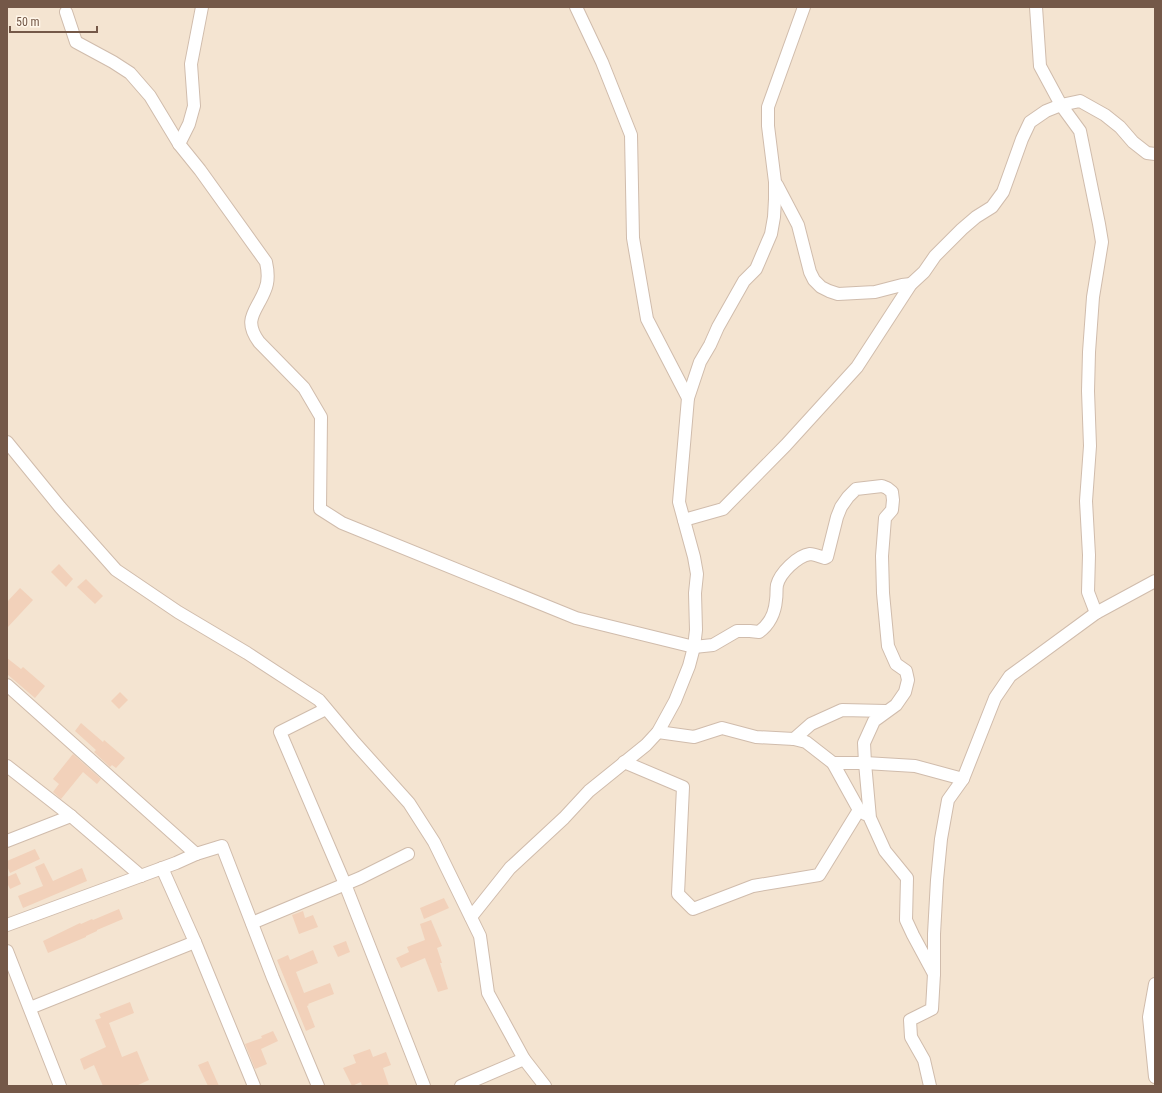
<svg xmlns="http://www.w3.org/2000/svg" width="1162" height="1093" font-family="'Roboto Condensed',sans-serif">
  <rect width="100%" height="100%" fill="#fcf2e2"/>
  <rect fill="#f4e4d1" x="7" y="7" width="1148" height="1079"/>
  <g fill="#f2d1ba">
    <polygon points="59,564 73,579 66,587 51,572"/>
    <polygon points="86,579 103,596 95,604 77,587"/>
    <polygon points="20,588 33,600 7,628 7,602"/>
    <polygon points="7,658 21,669 23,667 45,686 35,698 7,674"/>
    <polygon points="120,692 128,700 119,709 111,701"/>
    <polygon points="81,723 103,742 104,740 125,758 116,768 112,765 110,767 94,752 96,750 75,731"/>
    <polygon points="73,754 101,779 97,784 83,772 61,799 53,792 59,784 53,779"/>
    <polygon points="35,849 40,859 10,873 7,866 7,861"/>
    <polygon points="44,863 53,881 82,868 87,881 23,908 18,896 43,886 35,867"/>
    <polygon points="16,873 21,884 10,889 7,883 7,877"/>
    <polygon points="444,898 449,908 424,919 420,908"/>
    <polygon points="119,909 123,919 97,930 97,931 86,936 86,937 48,953 43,941 80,923 81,924 92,919 93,920"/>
    <polygon points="303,911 305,918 313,915 318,927 299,934 292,915"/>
    <polygon points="431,920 442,946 437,948 442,963 440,963 448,989 438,992 425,958 401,968 396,958 409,952 407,947 425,940 420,924"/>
    <polygon points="346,941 350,952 338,957 333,946"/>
    <polygon points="313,950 318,963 296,972 304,993 330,983 334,994 308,1004 309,1005 307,1006 315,1027 306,1031 277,960 288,955 290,960"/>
    <polygon points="130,1002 134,1013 109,1023 122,1057 137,1051 149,1080 136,1086 103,1086 94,1065 84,1070 80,1059 106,1047 95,1020 101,1018 99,1014"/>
    <polygon points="273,1031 278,1041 261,1049 267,1064 255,1069 245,1044 262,1038 261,1036"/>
    <polygon points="370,1049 373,1057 386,1052 391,1065 383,1068 389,1086 362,1086 361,1082 352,1086 343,1068 356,1063 353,1055"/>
    <polygon points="208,1061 219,1086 208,1086 198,1065"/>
  </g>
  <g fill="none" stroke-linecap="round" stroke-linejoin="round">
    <defs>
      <g id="minor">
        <polyline points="576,7 602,62 631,135 633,238 647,319 688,398"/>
        <polyline points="1036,7 1040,66 1061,105 1080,131 1099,224 1102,242 1093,297 1089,352 1088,391 1090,446 1086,501 1089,555 1088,592 1096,613"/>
        <path d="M66,12l10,30 37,20 17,11 20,23 29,48 21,26 66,92c2,9 3,19 -1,28 -8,21 -23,29 -6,52l45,46 17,29 -1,92 22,14 234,95 118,29 19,-2 24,-14h13l9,1c10,-7 16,-19 17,-32 1,-5 0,-10 1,-15 3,-12 20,-29 33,-31 5,0 10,3 15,4l2,-1 10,-40 4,-10 7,-10 8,-8 26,-3 5,2 5,4 1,8 -1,10 -7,8 -3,38 1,37 5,53 8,18 10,7 2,9 -3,12 -9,13 -22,16 -10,22 1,20 5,55 15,33 22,27 -1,42 7,15 21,39"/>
        <polyline points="179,144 189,124 194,106 191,64 202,7"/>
        <polyline points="777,185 798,225 810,272 814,280 821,287 829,291 838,294 875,292 902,285 911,284"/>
        <polyline points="7,442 60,507 116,570 178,612 247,653 319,700 355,743 409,803 434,842 480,936 488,993 524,1059 545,1086"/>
        <polyline points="684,520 723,509 786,445 857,367 911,284 924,272 935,256 962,229 976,217 992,207 1003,192 1022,139 1030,122 1046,111 1061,105 1080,101 1105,115 1120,127 1133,142 1147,153 1155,154"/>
        <polyline points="7,685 196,854"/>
        <polyline points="326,709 280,732 345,884 424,1086"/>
        <polyline points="658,732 694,737 722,728 756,737 794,739 806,742 833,763 865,763 915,766 963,779"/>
        <polyline points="794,739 811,724 842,710 886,711"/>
        <polyline points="624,762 683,787 678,894 693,909 753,886 819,875 859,810"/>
        <polyline points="833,763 859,810 865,814"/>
        <polyline points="7,766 71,816 141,876"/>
        <polyline points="7,841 71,816"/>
        <polyline points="162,868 195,942 254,1086"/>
        <polyline points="471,917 510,868 564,818 589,791 646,745 658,732 675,701 689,666 694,647 696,630 695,593 697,574 694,557 679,502 688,398 700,362 710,345 718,327 744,281 756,269 771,234 774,217 775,199 775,182 768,126 768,107 804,7"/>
        <polyline points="252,923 360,878 408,854"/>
        <polyline points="7,925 176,863 196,854 222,846 273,978 318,1086"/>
        <polyline points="7,951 60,1086"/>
        <polyline points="1155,984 1149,1017 1155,1077"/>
        <polyline points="30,1008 195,942"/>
        <polyline points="461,1086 524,1059"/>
        <polyline points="930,1086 924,1060 911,1037 910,1020 932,1009 934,974 934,934 937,880 941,839 948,800 963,779 995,698 1010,676 1096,613 1155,581"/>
      </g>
    </defs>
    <use href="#minor" stroke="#d0bcac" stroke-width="14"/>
    <use href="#minor" stroke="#fff" stroke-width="12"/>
  </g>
  <rect width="1162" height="1093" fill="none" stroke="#745848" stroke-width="16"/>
  <path d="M10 26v6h87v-6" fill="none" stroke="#745848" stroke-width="2"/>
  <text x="16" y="26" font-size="12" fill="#745848" stroke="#fff6e9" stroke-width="3" paint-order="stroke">50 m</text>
</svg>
